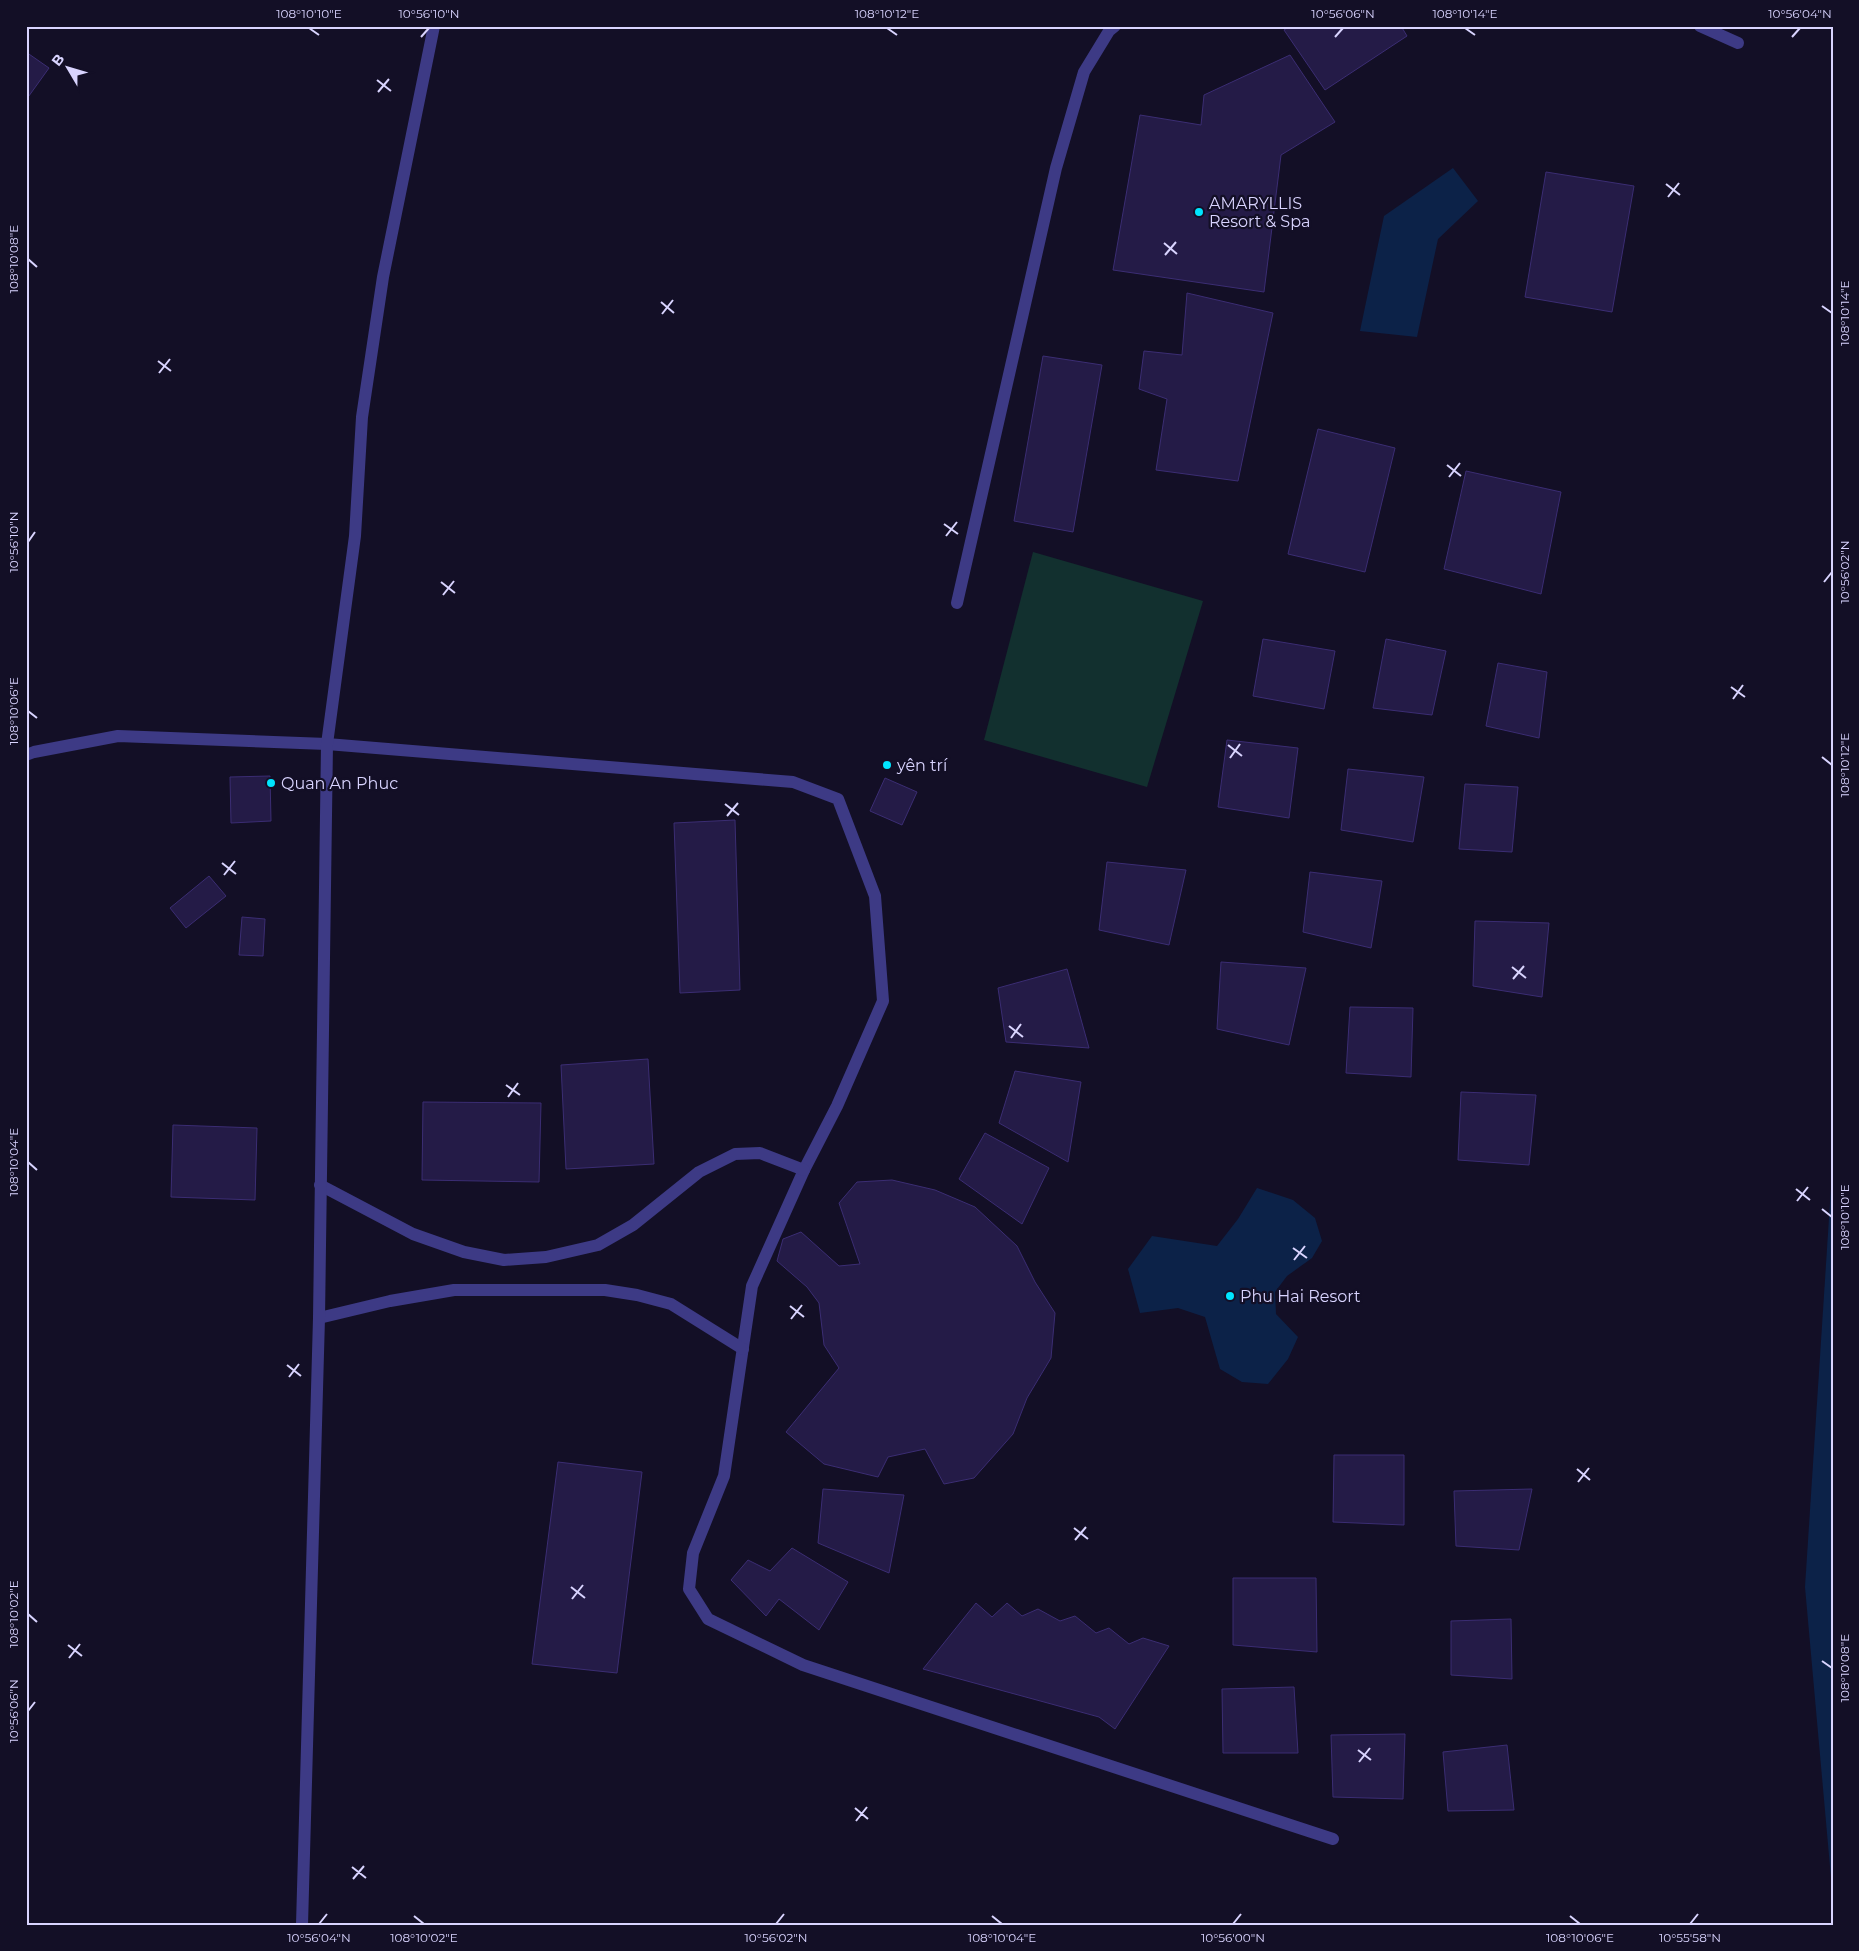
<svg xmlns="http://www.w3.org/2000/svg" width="1859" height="1951" font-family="Montserrat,sans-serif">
  <rect width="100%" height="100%" fill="#130f26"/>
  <polygon fill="#12302f" points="1033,552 1203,601 1147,787 984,740"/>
  <g fill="#0c2248">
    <polygon points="1453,168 1478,201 1438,239 1417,337 1360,331 1384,216"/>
    <polygon points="1833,1157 1833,1900 1805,1587"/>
    <polygon points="1257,1188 1293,1200 1315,1218 1322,1241 1312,1258 1287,1276 1275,1292 1276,1314 1298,1337 1288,1359 1268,1384 1242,1382 1220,1369 1205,1317 1178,1308 1140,1313 1128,1269 1152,1236 1217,1246 1238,1219"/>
  </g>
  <g fill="#241b47" stroke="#3b2d73">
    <polygon points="1290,26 1401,26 1407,36 1325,90 1284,30"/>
    <polygon points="26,52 49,68 26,100"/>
    <polygon points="1290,55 1335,122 1281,155 1264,292 1113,270 1140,115 1201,125 1204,95"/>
    <polygon points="1546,172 1634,186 1612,312 1525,297"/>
    <polygon points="1187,293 1273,313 1238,481 1156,470 1167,399 1139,389 1144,351 1182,355"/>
    <polygon points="1043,356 1102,365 1073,532 1014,521"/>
    <polygon points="1318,429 1395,448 1365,572 1288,554"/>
    <polygon points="1466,471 1561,492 1541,594 1444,569"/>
    <polygon points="1263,639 1335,651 1324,709 1253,696"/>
    <polygon points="1386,639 1446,651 1432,715 1373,708"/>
    <polygon points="1498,663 1547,672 1539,738 1486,726"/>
    <polygon points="1227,740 1298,748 1289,818 1218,807"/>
    <polygon points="1348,769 1424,777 1413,842 1341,830"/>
    <polygon points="270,776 271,821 231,823 230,777"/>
    <polygon points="885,778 917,792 902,825 870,811"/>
    <polygon points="1465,784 1518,787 1512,852 1459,849"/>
    <polygon points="735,820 740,990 680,993 674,823"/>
    <polygon points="1107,862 1186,870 1169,945 1099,930"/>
    <polygon points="1310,872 1382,881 1371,948 1303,932"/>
    <polygon points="209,876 226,896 186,928 170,908"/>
    <polygon points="242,917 265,919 263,956 239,955"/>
    <polygon points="1475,921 1549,923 1542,997 1473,986"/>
    <polygon points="1221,962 1306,968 1289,1045 1217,1029"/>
    <polygon points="1067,969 1089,1048 1006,1042 998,988"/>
    <polygon points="1350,1007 1413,1008 1411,1077 1346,1073"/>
    <polygon points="648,1059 654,1164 566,1169 561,1065"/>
    <polygon points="1015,1071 1081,1082 1068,1162 999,1123"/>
    <polygon points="1461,1092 1536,1095 1529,1165 1458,1160"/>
    <polygon points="423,1102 541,1103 539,1182 422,1180"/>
    <polygon points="173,1125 257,1128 255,1200 171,1197"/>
    <polygon points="985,1133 1049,1168 1022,1224 959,1179"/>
    <polygon points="892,1180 935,1190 975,1207 1017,1246 1035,1282 1055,1313 1051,1358 1027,1398 1013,1434 974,1478 944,1484 925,1449 888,1457 878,1477 824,1464 786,1432 839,1368 824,1345 819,1303 807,1287 777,1261 783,1239 801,1232 839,1266 860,1264 839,1203 857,1182"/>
    <polygon points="1334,1455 1404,1455 1404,1525 1333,1522"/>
    <polygon points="558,1462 642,1472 617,1673 532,1664"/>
    <polygon points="823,1489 904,1495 889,1573 818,1543"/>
    <polygon points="1532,1489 1519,1550 1456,1546 1454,1491"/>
    <polygon points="792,1548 848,1582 819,1630 779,1599 766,1616 731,1580 748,1560 770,1571"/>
    <polygon points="1233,1578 1316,1578 1317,1652 1233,1645"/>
    <polygon points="976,1603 992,1617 1007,1603 1022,1616 1038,1609 1060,1621 1075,1616 1096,1633 1109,1628 1129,1644 1143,1638 1169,1646 1115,1729 1099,1717 923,1669"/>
    <polygon points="1511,1619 1512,1679 1451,1675 1451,1621"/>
    <polygon points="1294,1687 1298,1753 1223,1753 1222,1689"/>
    <polygon points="1405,1734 1403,1799 1333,1797 1331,1735"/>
    <polygon points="1507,1745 1514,1810 1448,1811 1443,1752"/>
  </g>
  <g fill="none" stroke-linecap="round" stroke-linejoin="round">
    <g stroke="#3d3a85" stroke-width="12">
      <polyline points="1700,26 1738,43"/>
      <polyline points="957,603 1056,168 1084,72 1109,31 1115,26"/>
      <polyline points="327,744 793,782 838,799 875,896 883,1001 837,1106 804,1170 752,1286 724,1476 693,1553 689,1589 708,1619 803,1665 1333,1839"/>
      <polyline points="320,1185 413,1234 464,1252 504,1260 546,1257 598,1245 633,1225 699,1172 735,1154 760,1153 804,1170"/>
      <polyline points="319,1318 390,1301 454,1290 605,1290 637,1295 671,1304 743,1349"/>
    </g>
    <g stroke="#3d3a85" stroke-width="12">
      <polyline points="26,755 34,752 118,736 327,744"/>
      <polyline points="302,1925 319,1318 327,744 355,536 362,417 383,277 434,26"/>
    </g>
  </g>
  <path fill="none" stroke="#d9d4ff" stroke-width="2" d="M309,28l10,7M887,28l10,7M1465,28l10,7M421,37l8,-9M1335,37l8,-9M1792,37l8,-9M377,80l14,11M378,92l11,-13M1666,184l14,11M1668,197l11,-14M1164,243l13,11M1165,255l11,-13M28,259l9,8M661,302l13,11M1822,306l10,7M662,314l11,-14M158,361l13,10M159,373l11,-14M1447,465l14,11M1449,477l11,-14M944,524l14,10M946,536l11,-14M28,542l7,-10M441,582l14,11M1824,582l8,-10M443,595l11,-14M1731,687l14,10M1733,699l10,-14M28,711l9,7M1228,745l14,11M1822,757l10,8M1230,758l10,-14M725,804l14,11M727,816l11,-13M222,863l14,11M224,875l11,-14M1512,967l14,11M1513,979l11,-13M1009,1026l14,11M1011,1038l10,-14M506,1085l14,10M508,1097l10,-14M28,1162l9,8M1796,1189l14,11M1797,1201l11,-14M1822,1209l10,8M1293,1248l14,10M1294,1260l11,-14M790,1306l14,11M791,1319l11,-14M287,1365l14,11M289,1377l10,-13M1577,1469l13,11M1578,1482l11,-14M1074,1528l14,11M1075,1540l11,-13M571,1587l14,11M572,1599l11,-14M28,1614l9,8M68,1645l14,11M69,1658l11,-14M1822,1661l10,7M28,1711l7,-9M1358,1750l13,10M1359,1762l11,-14M855,1808l13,11M856,1821l11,-14M352,1867l14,11M353,1879l11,-13M414,1916l10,8M992,1916l10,8M1570,1916l10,8M319,1924l8,-10M776,1924l8,-10M1233,1924l8,-10M1690,1924l8,-10"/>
  <g fill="#00e5ff" stroke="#130f26" stroke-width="2">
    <circle cx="1199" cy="212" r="5"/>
    <circle cx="887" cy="765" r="5"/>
    <circle cx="271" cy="783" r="5"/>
    <circle cx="1230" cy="1296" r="5"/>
  </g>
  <g text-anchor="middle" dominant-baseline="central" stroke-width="4.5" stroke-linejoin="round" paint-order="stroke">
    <g font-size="16" fill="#d9d4ff" stroke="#130f26" text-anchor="start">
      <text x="1209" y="203">AMARYLLIS<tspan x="1209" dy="18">Resort &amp; Spa</tspan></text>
      <text x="897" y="765">yên trí</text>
      <text x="281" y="783">Quan An Phuc</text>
      <text x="1240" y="1296">Phu Hai Resort</text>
    </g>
  </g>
  <rect width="1859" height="1951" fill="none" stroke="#130f26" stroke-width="55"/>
  <g transform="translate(68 68) rotate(308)" stroke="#130f26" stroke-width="4" paint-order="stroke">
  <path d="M0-4L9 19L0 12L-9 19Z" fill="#d9d4ff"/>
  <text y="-8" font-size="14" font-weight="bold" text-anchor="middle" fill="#d9d4ff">B</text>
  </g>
  <rect x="28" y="28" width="1804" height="1896" fill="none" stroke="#d9d4ff" stroke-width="2"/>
  <g font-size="12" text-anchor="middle" fill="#d9d4ff">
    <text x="309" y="18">108°10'10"E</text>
    <text x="429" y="18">10°56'10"N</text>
    <text x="887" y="18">108°10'12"E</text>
    <text x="1343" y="18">10°56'06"N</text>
    <text x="1465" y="18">108°10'14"E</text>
    <text x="1800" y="18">10°56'04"N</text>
    <text transform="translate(14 259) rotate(-90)" y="4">108°10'08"E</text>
    <text transform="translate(1845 313) rotate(-90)" y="4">108°10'14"E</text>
    <text transform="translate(14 542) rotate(-90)" y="4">10°56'10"N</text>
    <text transform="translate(1845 572) rotate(-90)" y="4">10°56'02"N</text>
    <text transform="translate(14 711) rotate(-90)" y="4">108°10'06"E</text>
    <text transform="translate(1845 765) rotate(-90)" y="4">108°10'12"E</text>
    <text transform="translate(14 1162) rotate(-90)" y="4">108°10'04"E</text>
    <text transform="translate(1845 1217) rotate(-90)" y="4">108°10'10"E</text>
    <text transform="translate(14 1614) rotate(-90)" y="4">108°10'02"E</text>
    <text transform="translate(1845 1668) rotate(-90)" y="4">108°10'08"E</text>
    <text transform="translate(14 1711) rotate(-90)" y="4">10°56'06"N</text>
    <text x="319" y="1942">10°56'04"N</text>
    <text x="424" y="1942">108°10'02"E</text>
    <text x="776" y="1942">10°56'02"N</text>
    <text x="1002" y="1942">108°10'04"E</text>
    <text x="1233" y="1942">10°56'00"N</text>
    <text x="1580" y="1942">108°10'06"E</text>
    <text x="1690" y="1942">10°55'58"N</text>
  </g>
</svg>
